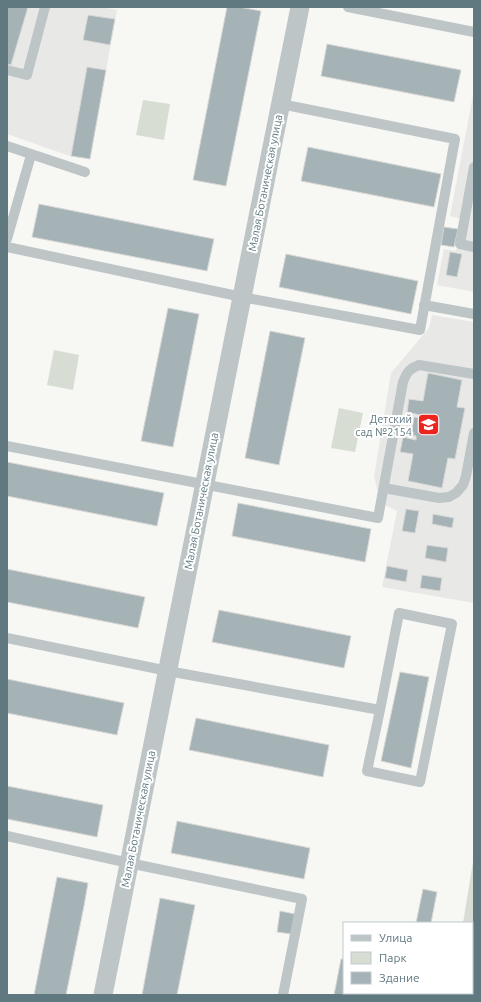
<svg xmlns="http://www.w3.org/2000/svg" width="481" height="1002" font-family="Ubuntu,sans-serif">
  <rect width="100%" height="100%" fill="#f7f7f4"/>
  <g fill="#e8e8e7">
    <polygon points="7,7 102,7 117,10 90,159 70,156 7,134"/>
    <polygon points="474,90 474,292 437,285 444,249 456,251 462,219 450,216"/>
    <polygon points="432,315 474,322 474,603 382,587 397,511 381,503 374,477 391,373 429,328"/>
  </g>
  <g fill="#d8ddd3">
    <polygon points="143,100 170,104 164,140 136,135"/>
    <polygon points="54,350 79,355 73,390 47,385"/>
    <polygon points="339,408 363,413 355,452 331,448"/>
    <polygon points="474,856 474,990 472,988 472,923 463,923"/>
  </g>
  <g fill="#a6b3b6" stroke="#d9d8d6">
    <polygon points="7,7 28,7 11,65 7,64"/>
    <polygon points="227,7 239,7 261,11 226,186 193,180"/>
    <polygon points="88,15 115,19 110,45 83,40"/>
    <polygon points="327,44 461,70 454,102 321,76"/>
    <polygon points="87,67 106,70 90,159 71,156"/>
    <polygon points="308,147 441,174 434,207 301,181"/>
    <polygon points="39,204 214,239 207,271 32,237"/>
    <polygon points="444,227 458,229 454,247 441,245"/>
    <polygon points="450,252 462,254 457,277 446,275"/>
    <polygon points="286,254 418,281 411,314 279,287"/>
    <polygon points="168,308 199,314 173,447 141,441"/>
    <polygon points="270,331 305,338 279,465 245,458"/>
    <polygon points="428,373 462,380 457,407 465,408 455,459 448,458 442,488 408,481 413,454 400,452 403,437 416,440 416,436 411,435 414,417 420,418 420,415 407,412 409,399 423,401"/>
    <polygon points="7,462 164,493 157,526 7,496"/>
    <polygon points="238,503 371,529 365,562 232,536"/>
    <polygon points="406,509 419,511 415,533 402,531"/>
    <polygon points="433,514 454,518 452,528 432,524"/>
    <polygon points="427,545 448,548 446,562 425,558"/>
    <polygon points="387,566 408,570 406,582 385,578"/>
    <polygon points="7,569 145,597 138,628 7,602"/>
    <polygon points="422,575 442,578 440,591 420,588"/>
    <polygon points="219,610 351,636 344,668 212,642"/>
    <polygon points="400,672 429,677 411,768 381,761"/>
    <polygon points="7,679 124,703 117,735 7,713"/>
    <polygon points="196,718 329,745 323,777 189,750"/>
    <polygon points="7,786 103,805 97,837 7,819"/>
    <polygon points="177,821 310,848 304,879 171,853"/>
    <polygon points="57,877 88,883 84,906 66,995 34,995"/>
    <polygon points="423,889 437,892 431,923 416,923"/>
    <polygon points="160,898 195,905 177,995 142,995"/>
    <polygon points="280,911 295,914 291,934 277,932"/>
    <polygon points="341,959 344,959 344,993 371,993 371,995 334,995"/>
  </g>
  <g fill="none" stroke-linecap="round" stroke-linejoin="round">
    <g stroke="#bdc5c7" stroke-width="10">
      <polyline points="348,7 474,32"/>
      <polyline points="7,70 27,75 45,7"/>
      <polyline points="7,146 85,172"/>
      <polyline points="474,167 460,244 474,247"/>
      <polyline points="7,239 31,155"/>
      <polyline points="7,247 242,297 420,330 455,139 281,104"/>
      <polyline points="424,305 474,314"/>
      <path d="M7,446l371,72 25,-136c4,-10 6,-13 16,-17l55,9"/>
      <polyline points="384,488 439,498 449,497 456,493 463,485 466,476 474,433"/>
      <polyline points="7,638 168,671 380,710 399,613 452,624 420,782 367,771 380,710"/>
      <polyline points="7,836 129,863 302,899 283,995"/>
      <polyline points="387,995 388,993"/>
    </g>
    <polyline stroke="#bdc5c7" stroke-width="19" points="103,995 242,297 300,7"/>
  </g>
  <defs>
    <symbol id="school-square" viewBox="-11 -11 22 22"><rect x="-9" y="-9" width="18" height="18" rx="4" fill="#ed251e" stroke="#fff"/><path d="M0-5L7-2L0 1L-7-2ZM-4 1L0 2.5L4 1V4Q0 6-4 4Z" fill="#fff"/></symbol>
  </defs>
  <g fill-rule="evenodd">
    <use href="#school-square" x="416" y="412" width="25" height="25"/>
  </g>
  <g text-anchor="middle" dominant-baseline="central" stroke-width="4" stroke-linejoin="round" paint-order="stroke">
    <g font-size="11" fill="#607981" stroke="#fff">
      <text transform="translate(265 183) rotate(-79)">Малая Ботаническая улица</text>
      <text transform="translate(201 501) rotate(-79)">Малая Ботаническая улица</text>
      <text transform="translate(138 819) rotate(-79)">Малая Ботаническая улица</text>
    </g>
    <g font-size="11" fill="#607981" stroke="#fff" text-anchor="end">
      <text x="412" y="419">Детский<tspan x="412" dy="13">сад №2154</tspan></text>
    </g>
  </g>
  <rect width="481" height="1002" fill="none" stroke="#607981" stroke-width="16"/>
  <rect x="343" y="922" width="130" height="72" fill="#ffffff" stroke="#bfc9cd"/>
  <rect x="351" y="935" width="20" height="6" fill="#bdc5c7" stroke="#bfc9cd"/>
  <text x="379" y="942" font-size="12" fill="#607981">Улица</text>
  <rect x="351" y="952" width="20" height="12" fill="#d8ddd3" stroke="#bfc9cd"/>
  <text x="379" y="962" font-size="12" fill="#607981">Парк</text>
  <rect x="351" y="972" width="20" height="12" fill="#a6b3b6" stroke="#bfc9cd"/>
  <text x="379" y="982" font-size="12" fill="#607981">Здание</text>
</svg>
